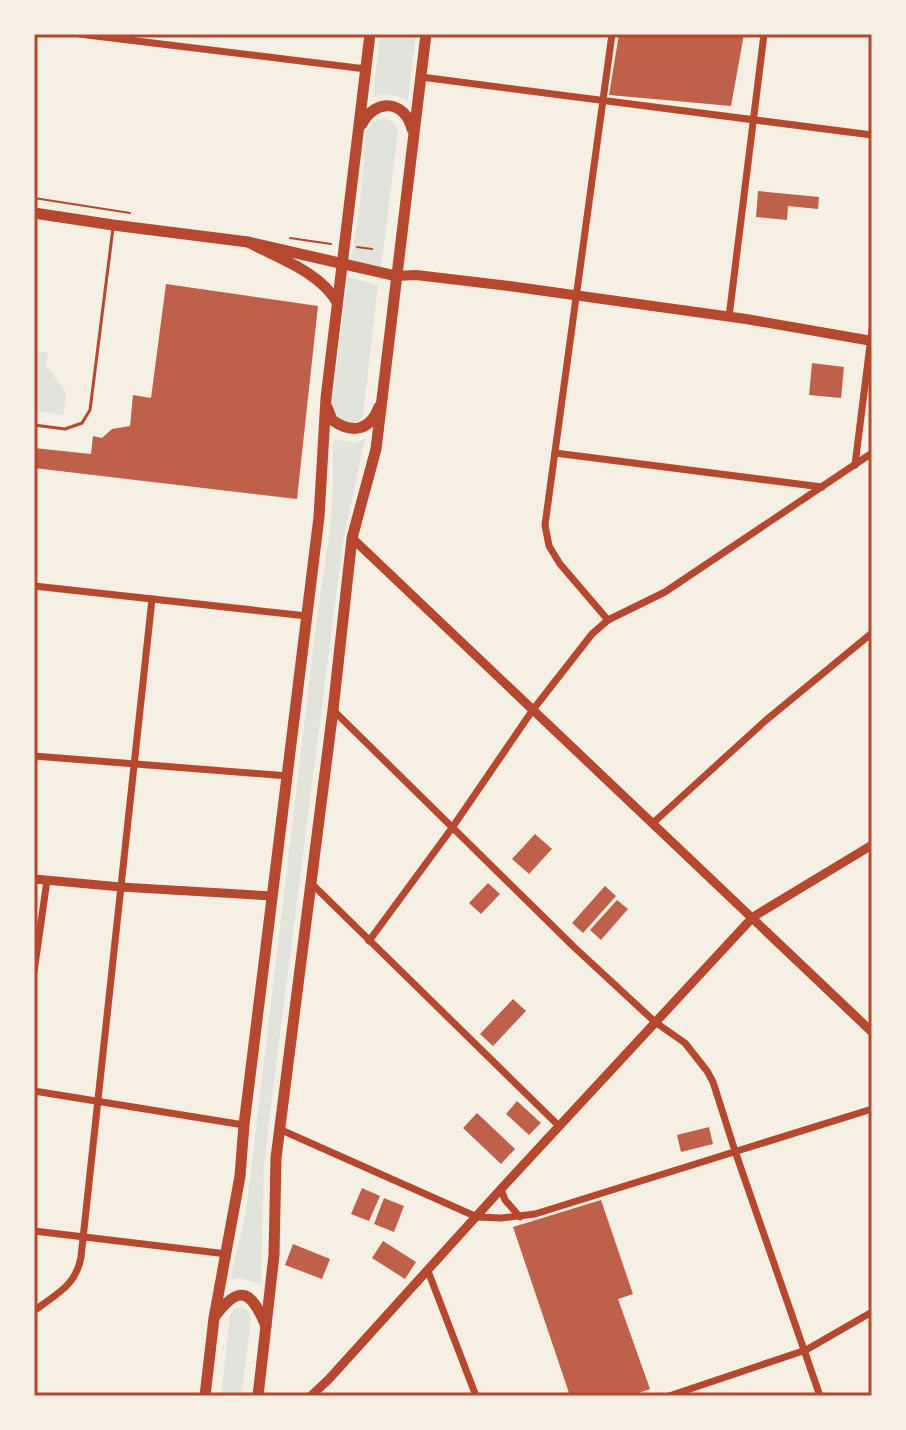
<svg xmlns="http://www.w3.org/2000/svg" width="906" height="1430" font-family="'DM Sans',sans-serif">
  <rect width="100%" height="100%" fill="#f6efe4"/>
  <g fill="#e2e4dc">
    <path d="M380,34h36l-8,66c-12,-5 -22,-7 -35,-3z"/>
    <polygon points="385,118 394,123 398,131 381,269 351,261 360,203 366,132 373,122 378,119"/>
    <path d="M348,277l30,8 -15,131c-7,11 -17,7 -27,2l-4,-12z"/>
    <polygon points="34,352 48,352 46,366 66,392 64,415 34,411"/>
    <polygon points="333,439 354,443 365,439 344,537 338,581 270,1113 264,1167 261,1284 239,1278 230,1280 246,1212 317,616 330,530 333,490"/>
    <path d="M238,1307c9,2 12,4 13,14l-10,75h-20l9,-80 3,-6z"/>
  </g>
  <g fill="#bf614a">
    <polygon points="619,34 744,34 731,106 609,95"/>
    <polygon points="758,191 819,197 818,209 788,206 787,220 756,217"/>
    <polygon points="166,284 318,306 297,499 34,468 34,448 91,454 93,436 102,438 112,429 130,426 133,395 151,398"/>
    <polygon points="812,363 844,367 841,398 809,395"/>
    <polygon points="535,834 552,849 529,874 512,859"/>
    <polygon points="488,883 500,894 481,914 469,903"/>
    <polygon points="605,886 616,896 583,933 572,923"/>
    <polygon points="617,900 628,909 601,940 590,930"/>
    <polygon points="513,999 526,1011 493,1046 480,1034"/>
    <polygon points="517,1101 541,1123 529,1135 506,1114"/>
    <polygon points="477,1113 515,1149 501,1164 463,1128"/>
    <polygon points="709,1127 713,1144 681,1152 677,1135"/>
    <polygon points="362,1188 380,1196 369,1221 351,1214"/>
    <polygon points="384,1198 404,1206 394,1232 374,1224"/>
    <polygon points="601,1200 633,1294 618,1299 650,1389 630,1396 570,1396 513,1227"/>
    <polygon points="383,1241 416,1262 405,1279 372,1258"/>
    <polygon points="293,1244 330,1259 322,1279 285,1265"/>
  </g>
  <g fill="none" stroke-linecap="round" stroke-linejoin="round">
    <g stroke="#b5482f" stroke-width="2">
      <polyline points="34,198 130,213"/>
      <polyline points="290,238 331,244"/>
      <polyline points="357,247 372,249"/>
    </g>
    <polyline stroke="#b5482f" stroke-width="3" points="34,425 65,429 82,423 90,410 113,228"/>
    <g stroke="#b5482f" stroke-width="7">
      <polyline points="79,34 366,69"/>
      <polyline points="421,77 872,135"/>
      <polyline points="729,317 764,34"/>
      <polyline points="555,453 822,487"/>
      <polyline points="855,465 872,329"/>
      <polyline points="34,586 307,616"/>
      <polyline points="608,620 560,564 549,546 545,525 612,34"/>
      <polyline points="333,710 574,947 655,1022 685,1043 707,1071 713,1082 735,1151 820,1396"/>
      <polyline points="34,756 288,776"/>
      <polyline points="653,823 765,721 872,633"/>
      <polyline points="311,883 559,1126"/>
      <polyline points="369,941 452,828 532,711 592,634 608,620 665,592 872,453"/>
      <polyline points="34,972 47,880"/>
      <polyline points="34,1091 244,1125"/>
      <polyline points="279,1129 477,1217 501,1218 535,1214 872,1109"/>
      <polyline points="501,1189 505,1200 520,1217"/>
      <polyline points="34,1231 227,1254"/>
      <polyline points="428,1271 476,1396"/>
      <path d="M34,1311c22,-17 42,-25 47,-54l71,-658"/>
      <polyline points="669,1396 806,1350 872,1312"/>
    </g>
    <g stroke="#b5482f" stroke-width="9">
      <path d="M352,538c172,165 346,329 520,494"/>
      <polyline points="34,879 121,887 272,896"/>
      <polyline points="311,1396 329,1379 501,1189 753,917 872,845"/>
    </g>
    <polyline stroke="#b5482f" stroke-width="10" points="396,276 416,275 509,286 746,319 872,341"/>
    <polyline stroke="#b5482f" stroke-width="11" points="34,213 113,225 248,242 396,276"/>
    <g stroke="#b5482f" stroke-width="11">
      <path d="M362,124c13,-26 43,-24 50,5"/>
      <path d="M248,242c30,16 72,30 89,60"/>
      <path d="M327,407l5,13c20,14 38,11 47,-13"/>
      <path d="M216,1315c25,-33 36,-22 50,11"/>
      <polyline points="205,1396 214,1318 240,1176 244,1125 319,517 326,398 370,34"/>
      <polyline points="258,1396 274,1255 276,1158 333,710 352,538 376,449 426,34"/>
    </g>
  </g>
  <rect width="906" height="1430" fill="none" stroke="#f6efe4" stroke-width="72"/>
  <rect x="36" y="36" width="834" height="1358" fill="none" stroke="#b5482f" stroke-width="3"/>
</svg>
